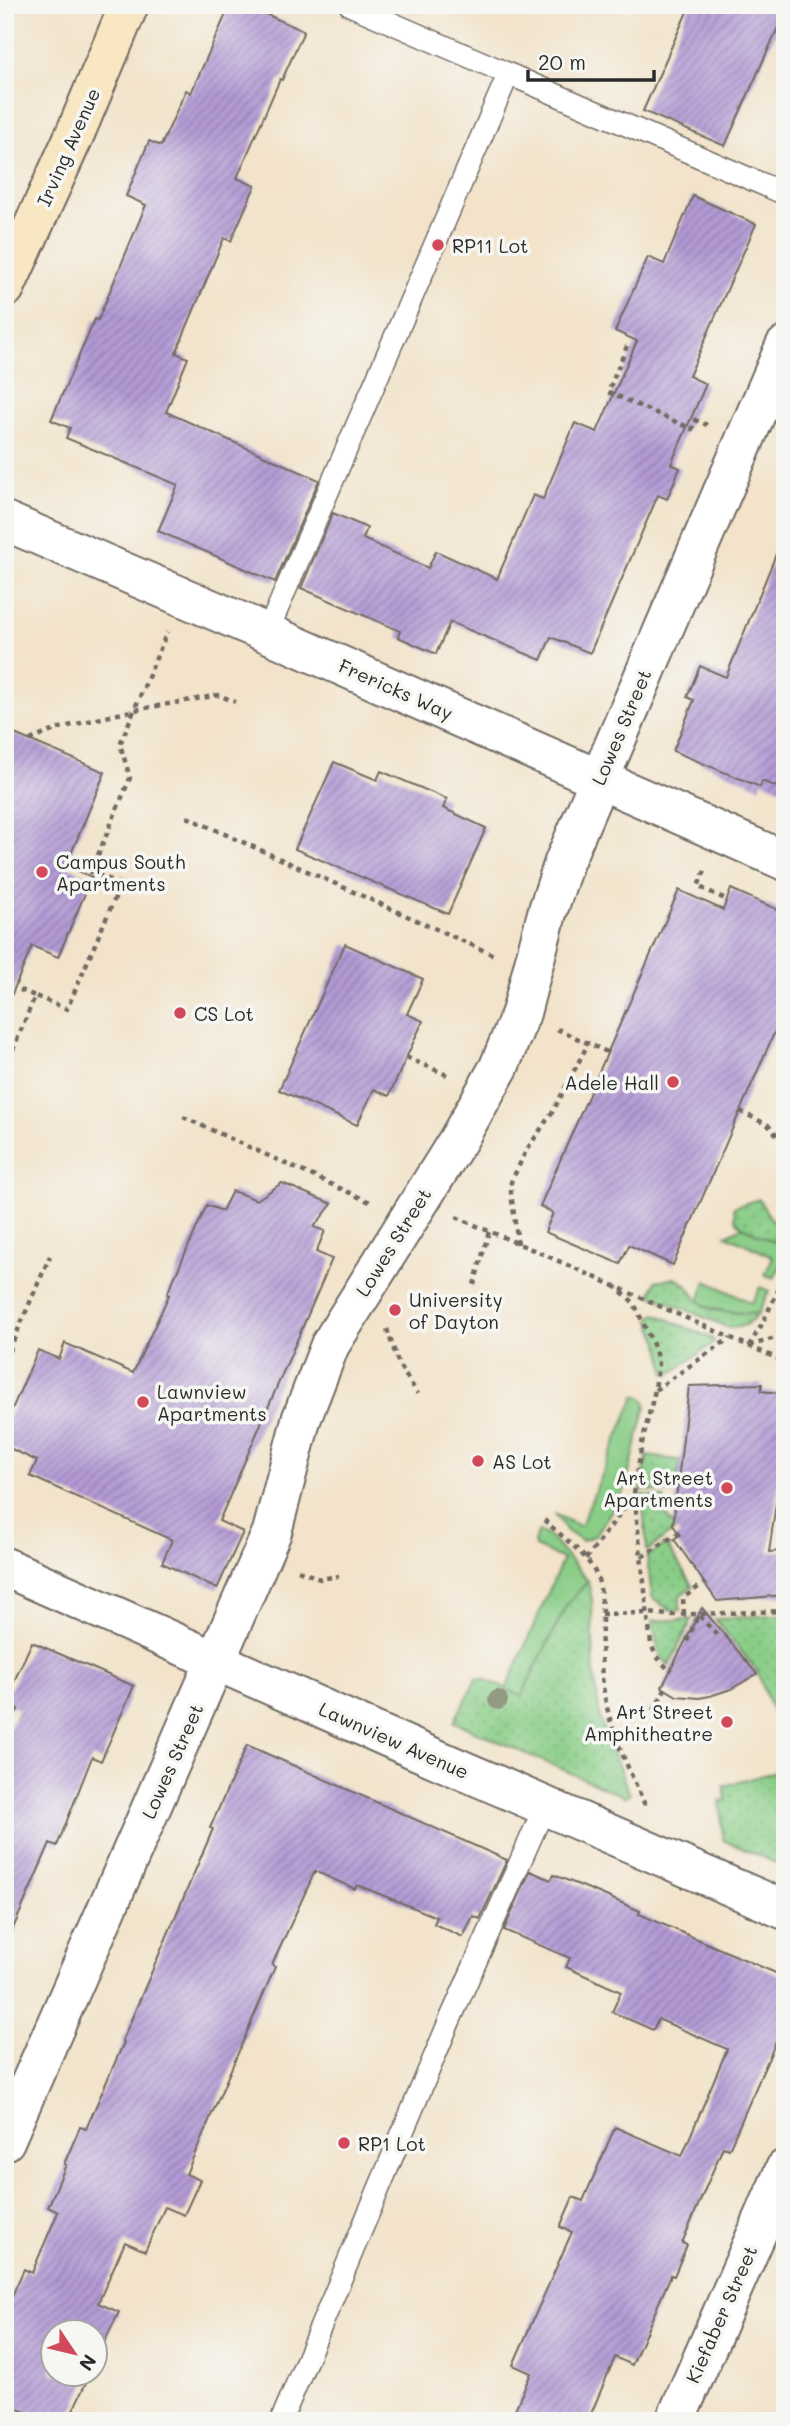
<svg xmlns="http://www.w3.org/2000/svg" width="790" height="2426" font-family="Mali,sans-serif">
  <defs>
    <pattern id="grass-dots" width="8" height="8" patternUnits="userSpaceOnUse" patternTransform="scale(1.75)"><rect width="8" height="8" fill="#89cd87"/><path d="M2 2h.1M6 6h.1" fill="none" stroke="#76b075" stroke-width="1.8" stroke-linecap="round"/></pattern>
    <pattern id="building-hatch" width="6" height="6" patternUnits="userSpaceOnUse" patternTransform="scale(1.75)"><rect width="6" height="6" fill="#b39ad5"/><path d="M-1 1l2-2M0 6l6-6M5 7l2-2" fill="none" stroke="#927ead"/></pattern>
  </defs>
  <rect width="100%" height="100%" fill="#f6f6f2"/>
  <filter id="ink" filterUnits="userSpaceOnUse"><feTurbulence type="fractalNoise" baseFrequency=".0143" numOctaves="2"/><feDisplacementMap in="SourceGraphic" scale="14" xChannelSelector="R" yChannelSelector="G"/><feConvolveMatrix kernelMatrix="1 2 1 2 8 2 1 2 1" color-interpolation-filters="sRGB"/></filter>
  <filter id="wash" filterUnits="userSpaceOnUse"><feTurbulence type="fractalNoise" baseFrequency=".00686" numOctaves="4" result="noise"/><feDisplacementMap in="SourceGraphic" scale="28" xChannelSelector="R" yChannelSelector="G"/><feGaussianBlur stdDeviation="1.57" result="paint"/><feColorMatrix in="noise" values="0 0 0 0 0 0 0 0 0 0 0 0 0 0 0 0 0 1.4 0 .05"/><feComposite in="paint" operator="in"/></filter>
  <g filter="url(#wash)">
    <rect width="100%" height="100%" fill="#f2e3ca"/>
    <g fill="url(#grass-dots)" stroke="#5a7c59" stroke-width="2">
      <path d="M759,1199c7,13 13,24 26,31v17l-43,-20 -7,-8 -1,-12z"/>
      <path d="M674,1278c20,6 17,21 33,29 14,7 35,5 51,7 -9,11 -18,15 -31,13l-76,-32 5,-14z"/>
      <polygon points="656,1314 713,1339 714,1343 670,1374 666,1373 660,1345 650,1319"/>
      <polygon points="647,1456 680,1460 676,1493 641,1490"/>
      <polygon points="642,1495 664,1498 668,1518 676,1529 647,1551"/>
      <polygon points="666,1544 693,1587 680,1595 680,1610 669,1610 652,1597 647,1557"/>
      <polygon points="588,1581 592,1599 594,1672 600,1718 605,1735 630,1794 625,1797 454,1722 476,1679 481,1678 522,1695 567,1604"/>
      <polygon points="785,1614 785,1746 757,1671 715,1619"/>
      <polygon points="692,1619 669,1666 659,1653 652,1621"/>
      <polygon points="785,1769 785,1867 723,1840 720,1801 726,1800 724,1786"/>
    </g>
    <g fill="#89cd87" stroke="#5a7c59" stroke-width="2">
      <polygon points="742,1227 785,1247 785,1257 774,1278 765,1275 773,1257 726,1235"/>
      <path d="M706,1281l46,22 8,-16 9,4 -11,23c-21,-3 -43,0 -59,-13z"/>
      <polygon points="635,1396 640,1396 645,1401 646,1406 625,1489 596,1535 582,1541 567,1531 554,1514 579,1526 581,1525"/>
      <polygon points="539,1531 550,1537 588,1581 567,1604 521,1696 506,1689 563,1559 535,1547 534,1541"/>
    </g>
    <g id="blocks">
      <g fill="url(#building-hatch)">
        <polygon points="230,5 245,5 304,31 282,80 280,79 237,178 255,186 231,241 224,238 176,353 188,358 166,412 319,480 275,582 158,531 178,485 66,438 70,428 51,420 95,319 98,320 146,205 126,196 149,141 161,146 186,90 191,93"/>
        <polygon points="690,5 785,5 785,12 725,146 643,111"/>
        <polygon points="693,196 756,224 689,376 706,384 671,464 680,468 667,499 658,495 590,653 551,637 541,660 450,622 436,654 398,637 400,631 301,588 333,513 367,528 363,539 428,568 436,551 497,579 533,495 543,499 575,423 597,432 637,341 615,331 648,257 664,264"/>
        <polygon points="783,537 785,537 785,790 762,781 760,787 673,751 694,700 687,697 700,666 726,677"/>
        <polygon points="5,730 105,772 66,866 92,877 58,957 32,946 6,1008"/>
        <polygon points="334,762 377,780 381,771 447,799 443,808 486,828 448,914 295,849"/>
        <polygon points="731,889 785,913 785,1008 673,1265 629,1245 620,1264 545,1232 553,1213 540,1206 679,890 723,910"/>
        <polygon points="345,944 423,979 407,1014 423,1021 389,1096 374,1089 357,1125 279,1090"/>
        <polygon points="282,1183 332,1204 314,1227 325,1231 316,1252 332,1259 219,1521 243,1532 217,1589 162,1563 172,1540 30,1476 37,1461 5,1446 5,1425 38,1350 59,1359 65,1343 133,1373 169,1295 167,1294 207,1205 222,1211 232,1191 257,1200"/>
        <polygon points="762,1384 761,1391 780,1393 779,1406 785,1406 779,1483 769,1552 785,1551 785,1595 717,1601 674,1539 680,1535 673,1525 689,1386"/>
        <polygon points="702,1608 757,1674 731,1689 710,1696 699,1698 677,1696 662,1687"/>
        <polygon points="32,1642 134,1686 101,1761 92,1757 57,1846 50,1843 5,1947 5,1738 18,1709 5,1704 5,1701"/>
        <polygon points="247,1745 507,1860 480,1919 473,1916 463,1937 434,1924 437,1917 357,1885 355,1889 315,1871 272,1965 275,1967 186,2174 200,2180 184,2215 165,2207 145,2251 125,2242 98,2303 119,2312 94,2363 94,2332 52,2332 52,2374 90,2374 68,2421 45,2421 5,2403 5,2311 24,2269 32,2273 58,2212 48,2207 66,2165 64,2164 80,2127 86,2129 124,2042 122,2041 213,1829 210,1828"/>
        <polygon points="530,1871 551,1880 554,1875 599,1893 640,1911 639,1914 785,1977 785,2021 729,2149 723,2147 682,2243 687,2245 674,2276 671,2275 632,2365 615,2357 588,2421 510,2421 531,2373 513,2365 572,2232 560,2227 573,2197 583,2201 615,2127 682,2156 727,2049 658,2019 653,2030 612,2012 621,1992 566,1967 570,1958 504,1930"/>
      </g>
    </g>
  </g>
  <g filter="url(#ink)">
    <use href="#blocks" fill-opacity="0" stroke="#716b63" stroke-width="2"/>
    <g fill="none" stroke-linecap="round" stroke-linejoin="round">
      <defs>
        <g id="lane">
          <polyline points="350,5 785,194"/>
          <polyline points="267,633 508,75"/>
          <polyline points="281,2421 449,2022 545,1806"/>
        </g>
        <g id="street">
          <polyline points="5,521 267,633 785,861"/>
          <polyline points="5,1567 416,1750 785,1910"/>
          <polyline points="5,2141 272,1532 301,1420 330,1345 458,1140 499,1067 521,1013 547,913 564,862 785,346"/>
          <polyline points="675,2421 785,2169"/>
        </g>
        <polyline id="secondary" points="5,288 75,134 129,5"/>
      </defs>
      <use href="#lane" stroke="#716b63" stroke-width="24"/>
      <use href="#street" stroke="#716b63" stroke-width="42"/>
      <use href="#secondary" stroke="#716b63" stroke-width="42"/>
      <g stroke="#716b63" stroke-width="4.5" stroke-dasharray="5 5" stroke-linecap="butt">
        <polyline points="627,346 608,392 692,429 695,420 707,425"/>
        <polyline points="30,740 60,728 135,710 219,695 235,702"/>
        <polyline points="187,817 496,956"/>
        <polyline points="705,871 698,886 727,900"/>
        <polyline points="20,990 35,996"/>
        <polyline points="557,1029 607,1052"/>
        <polyline points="406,1057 447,1075"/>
        <polyline points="5,1069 35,996 67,1009 121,884 91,872 130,778 120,744 167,632"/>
        <polyline points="740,1111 768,1125 785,1144"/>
        <polyline points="183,1117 370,1202"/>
        <polyline points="456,1217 545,1255 785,1362"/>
        <polyline points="518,1244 511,1193 511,1182 526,1151 553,1111 588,1044"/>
        <polyline points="474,1285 489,1231"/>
        <polyline points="614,1285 634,1303 655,1349 658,1364 655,1390 642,1443 634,1494 651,1644 656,1656 669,1670"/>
        <polyline points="387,1329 399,1365 418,1394"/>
        <polyline points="749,1346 761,1326 785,1276"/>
        <polyline points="749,1346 785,1335"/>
        <polyline points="5,1360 50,1256"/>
        <polyline points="655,1390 730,1338"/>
        <path d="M544,1520c17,16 42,33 52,54 11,25 3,75 6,103 4,46 24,86 43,128"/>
        <polyline points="642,1557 678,1533"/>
        <polyline points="586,1559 634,1495"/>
        <polyline points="298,1570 320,1579 339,1576"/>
        <polyline points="601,1614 648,1613 668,1615 785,1611"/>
        <polyline points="684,1614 683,1598 704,1583"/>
        <polyline points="700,1616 719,1638"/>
        <polyline points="687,1641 699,1613"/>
        <polyline points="660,1716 653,1712 665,1689"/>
      </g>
      <use href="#lane" stroke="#fff" stroke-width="21"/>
      <use href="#street" stroke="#fff" stroke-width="38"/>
      <use href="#secondary" stroke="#f9e7c3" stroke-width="38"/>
    </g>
    <circle fill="#949982" cx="498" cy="1700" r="10"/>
  </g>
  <g fill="#d1495b" stroke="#f6f6f2" stroke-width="2.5">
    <circle cx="438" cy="245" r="7"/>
    <circle cx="42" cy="872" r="7"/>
    <circle cx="180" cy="1013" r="7"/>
    <circle cx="673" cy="1082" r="7"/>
    <circle cx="395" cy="1310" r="7"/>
    <circle cx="143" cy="1402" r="7"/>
    <circle cx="478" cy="1461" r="7"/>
    <circle cx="727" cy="1488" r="7"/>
    <circle cx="727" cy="1722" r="7"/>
    <circle cx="344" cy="2143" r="7"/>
  </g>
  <g text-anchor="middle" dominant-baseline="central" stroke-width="7" stroke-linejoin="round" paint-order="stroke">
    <g font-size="19" fill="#2b2b2b" stroke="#f6f6f2">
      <text transform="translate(68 147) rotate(-66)">Irving Avenue</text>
      <text transform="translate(396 689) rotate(24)">Frericks Way</text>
      <text transform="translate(621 727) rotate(-67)">Lowes Street</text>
      <text transform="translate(393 1242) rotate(-58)">Lowes Street</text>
      <text transform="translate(394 1740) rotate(24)">Lawnview Avenue</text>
      <text transform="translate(172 1761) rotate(-66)">Lowes Street</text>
      <text transform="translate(721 2314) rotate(-66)">Kiefaber Street</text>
    </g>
    <g font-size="19" fill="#2b2b2b" stroke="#f6f6f2" text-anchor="start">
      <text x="452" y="245">RP11 Lot</text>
      <text x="56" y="861">Campus South<tspan x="56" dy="22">Apartments</tspan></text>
      <text x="194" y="1013">CS Lot</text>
      <text x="659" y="1082" text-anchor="end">Adele Hall</text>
      <text x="409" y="1299">University<tspan x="409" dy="22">of Dayton</tspan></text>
      <text x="157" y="1391">Lawnview<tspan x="157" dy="22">Apartments</tspan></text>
      <text x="492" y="1461">AS Lot</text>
      <text x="713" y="1477" text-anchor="end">Art Street<tspan x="713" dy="22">Apartments</tspan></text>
      <text x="713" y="1711" text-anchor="end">Art Street<tspan x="713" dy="22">Amphitheatre</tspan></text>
      <text x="358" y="2143">RP1 Lot</text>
    </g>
  </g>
  <rect width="790" height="2426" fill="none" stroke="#f6f6f2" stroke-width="28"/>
  <g transform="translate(74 2353) rotate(125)"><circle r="33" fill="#f6f6f2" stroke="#a5a5a2" stroke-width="2"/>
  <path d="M0-5L12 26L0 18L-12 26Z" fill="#d1495b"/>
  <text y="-10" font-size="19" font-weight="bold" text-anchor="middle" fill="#2b2b2b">N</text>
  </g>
  <path d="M528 70v10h126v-10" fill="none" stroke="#2b2b2b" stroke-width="3.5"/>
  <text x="538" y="70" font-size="21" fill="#2b2b2b" stroke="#f6f6f2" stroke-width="5" paint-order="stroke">20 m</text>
</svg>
